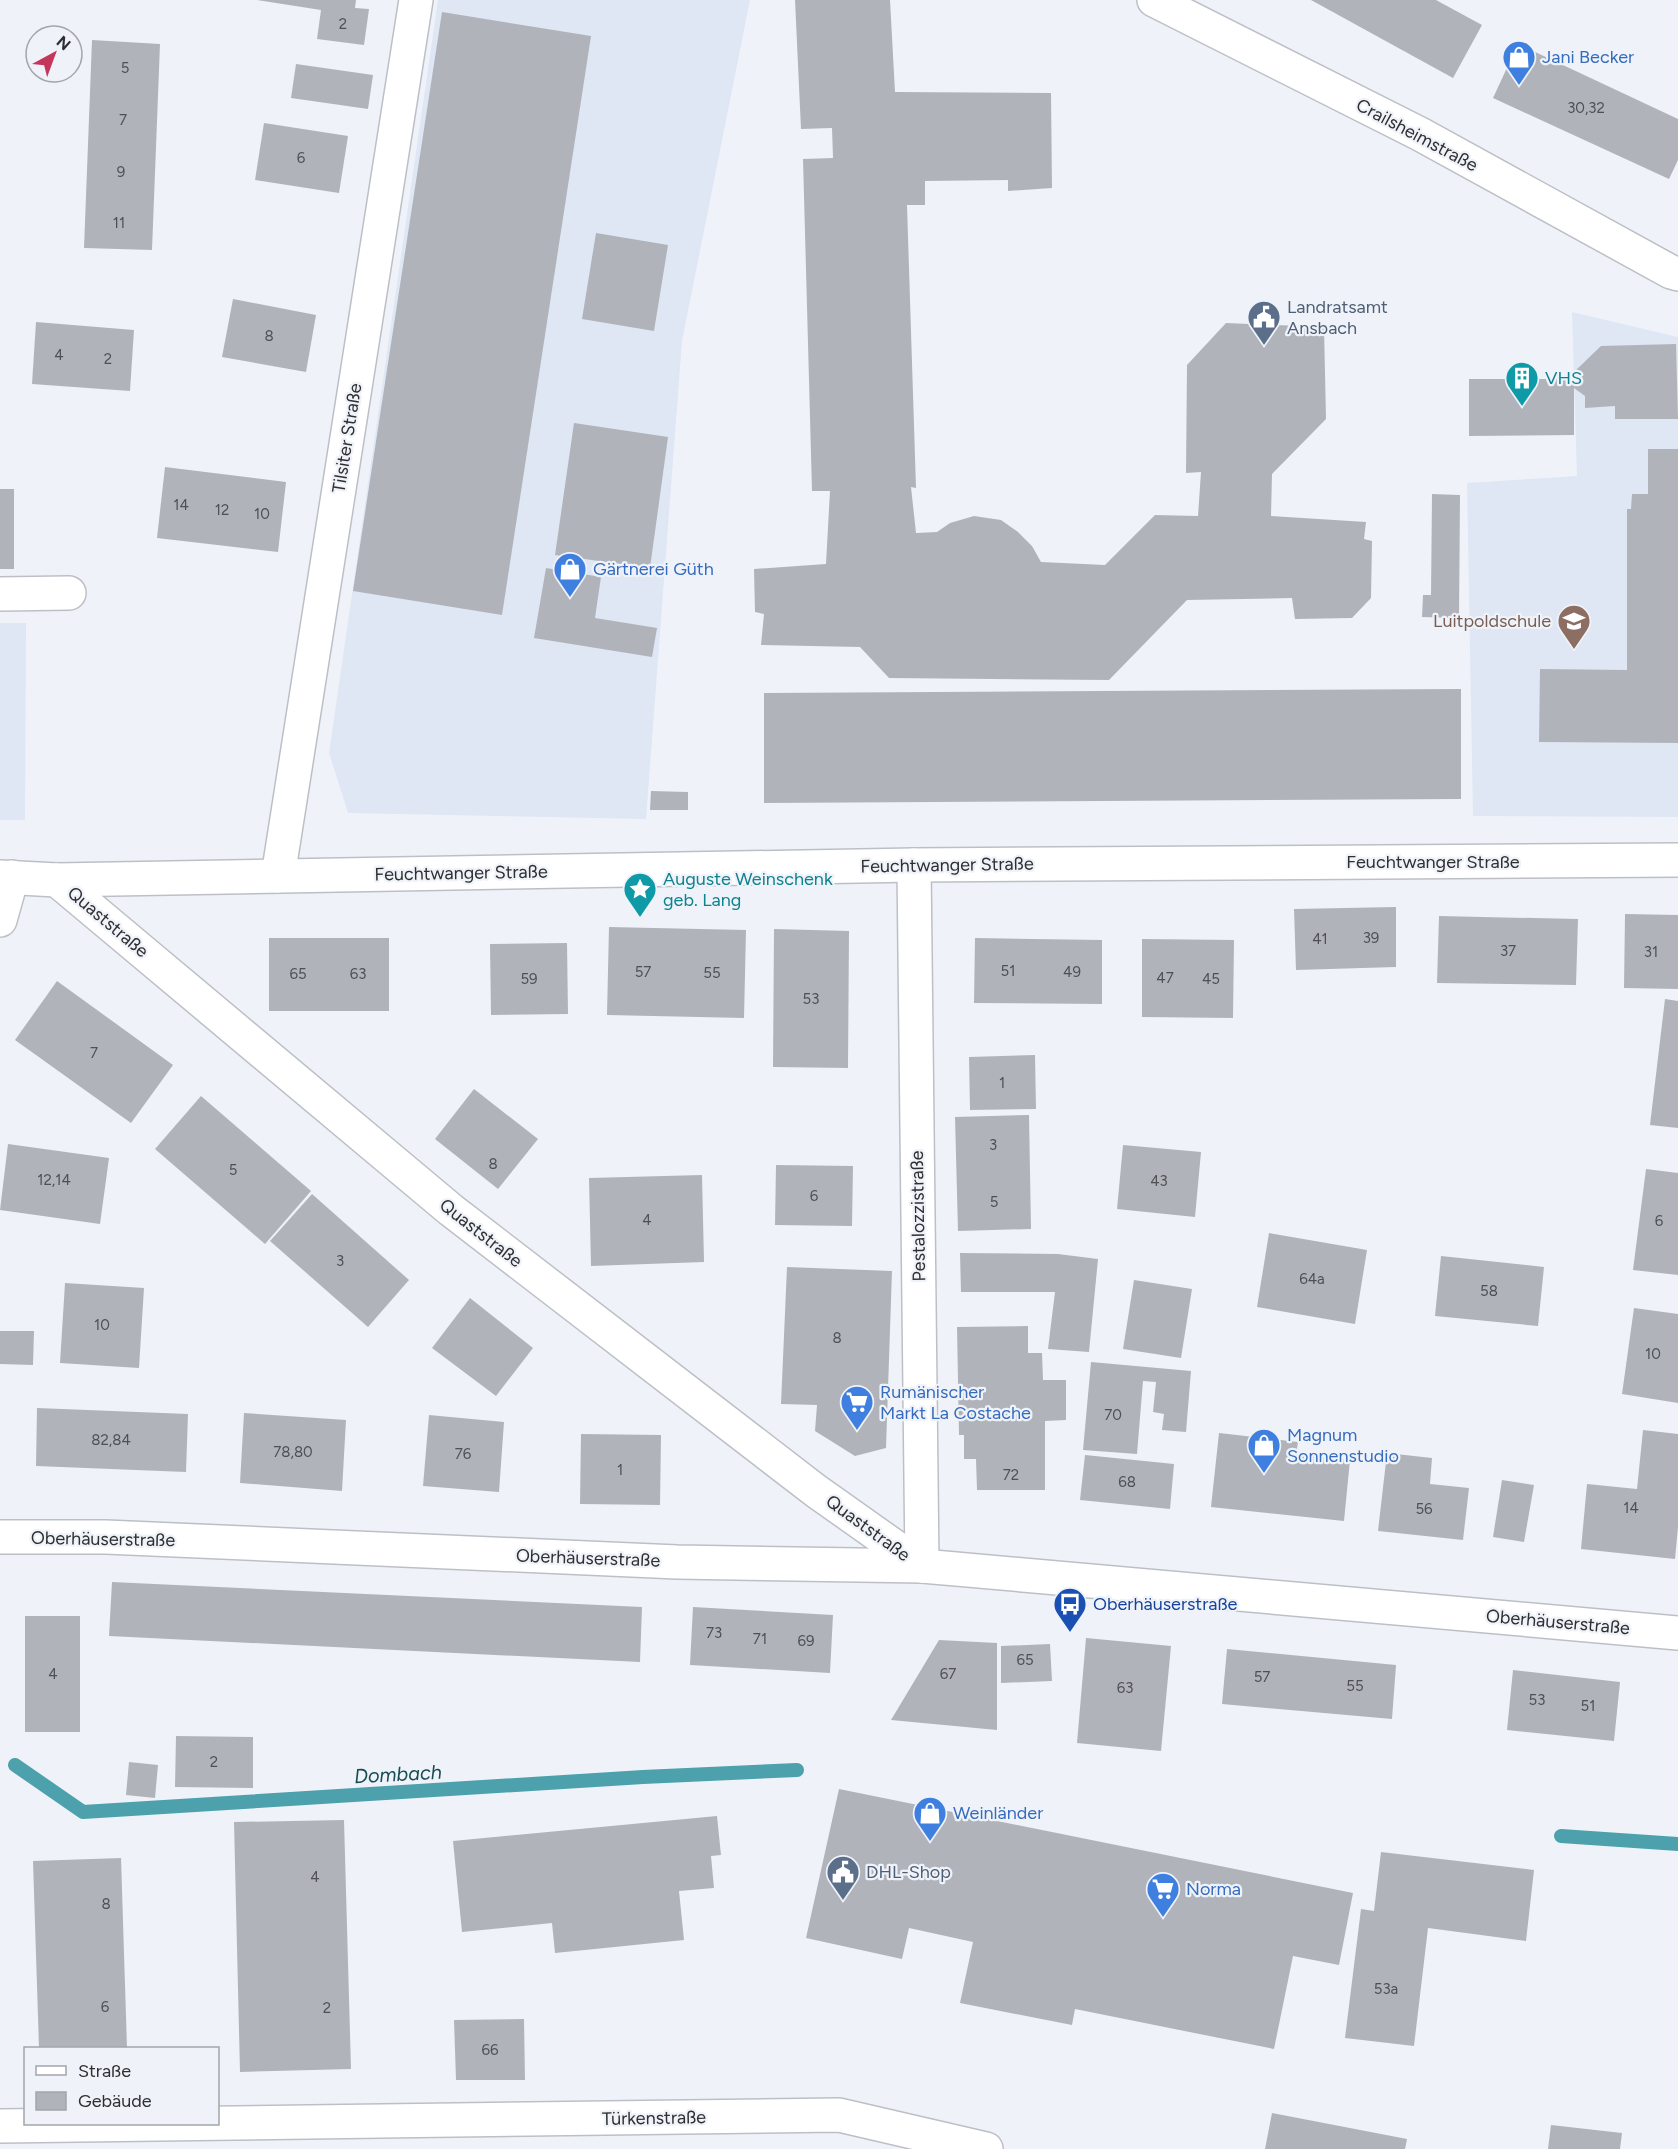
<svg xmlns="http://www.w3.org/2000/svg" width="1678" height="2149" font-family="Figtree,sans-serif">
  <rect width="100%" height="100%" fill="#eff3f9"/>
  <g fill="#dee7f3">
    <polygon points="438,0 750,0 682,341 646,819 348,813 329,753"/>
    <polygon points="1572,312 1678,337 1678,817 1473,816 1467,483 1577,476"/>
    <polygon points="0,623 26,623 25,820 0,820"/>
  </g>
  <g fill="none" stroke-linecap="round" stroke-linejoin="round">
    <g stroke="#4ca1ac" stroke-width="14">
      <polyline points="15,1765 83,1812 643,1777 797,1770"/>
      <polyline points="1561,1836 1678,1844"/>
    </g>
  </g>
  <g fill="#b0b4ba">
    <polygon points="257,0 356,0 355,8 369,9 364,45 317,39 321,10"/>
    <polygon points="795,0 890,0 895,92 1051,93 1052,188 1008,191 1008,180 925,181 925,205 907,205 916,488 911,487 916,533 937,532 950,523 974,516 1001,520 1018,532 1032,546 1041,562 1105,565 1155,515 1198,516 1201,472 1186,473 1187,365 1226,323 1324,327 1326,419 1272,474 1271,516 1366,522 1364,539 1372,541 1371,598 1352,618 1295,619 1292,598 1187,600 1109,680 889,678 860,647 761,645 764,614 755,612 754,569 826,564 830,491 812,491 803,159 833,158 832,128 801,129"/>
    <polygon points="1311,0 1436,0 1482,25 1453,78"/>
    <polygon points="442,12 591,36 502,615 353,591"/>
    <polygon points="92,40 160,44 152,250 84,248"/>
    <polygon points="1518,44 1678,119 1678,160 1669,179 1493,98"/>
    <polygon points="296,64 373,75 368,109 291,98"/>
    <polygon points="264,123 348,136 339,193 255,180"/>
    <polygon points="596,233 668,245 654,331 582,319"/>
    <polygon points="233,299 316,315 306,372 222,357"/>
    <polygon points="36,322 134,330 130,391 32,384"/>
    <polygon points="1676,344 1678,419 1615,419 1615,406 1585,408 1585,396 1574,388 1574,435 1469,436 1469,379 1575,379 1574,372 1601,346"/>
    <polygon points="574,423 668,437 650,568 555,555"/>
    <polygon points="1648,449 1678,449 1678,743 1539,742 1540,669 1627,670 1627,509 1631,509 1632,494 1648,494"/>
    <polygon points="165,467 286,482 278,552 157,538"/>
    <rect x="0" y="489" width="14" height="80"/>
    <polygon points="1432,494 1460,495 1459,618 1422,617 1423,595 1431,595"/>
    <polygon points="546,568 601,577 595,618 657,628 652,657 534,638"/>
    <polygon points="1461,689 1461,799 764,803 764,693"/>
    <polygon points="651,791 688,792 688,810 650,810"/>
    <polygon points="1396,907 1396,967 1296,970 1294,909"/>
    <polygon points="1625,914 1678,915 1678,989 1624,988"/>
    <polygon points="1439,916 1578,919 1576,985 1437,983"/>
    <polygon points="609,927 746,930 744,1018 607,1015"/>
    <polygon points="774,929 849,931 848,1068 773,1067"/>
    <rect x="269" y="938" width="120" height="73"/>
    <polygon points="975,938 1102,940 1102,1004 974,1003"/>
    <polygon points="1142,939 1234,940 1233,1018 1142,1017"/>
    <polygon points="567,943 568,1014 491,1015 490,944"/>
    <polygon points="57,981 173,1065 131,1123 15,1040"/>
    <polygon points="1665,999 1678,1001 1678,1128 1650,1125"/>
    <polygon points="1035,1055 1036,1109 970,1110 969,1057"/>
    <polygon points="474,1089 538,1139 498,1189 435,1139"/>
    <polygon points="201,1096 311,1191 265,1244 155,1149"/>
    <polygon points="1029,1115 1031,1229 958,1231 955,1117"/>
    <polygon points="8,1144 109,1158 100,1224 0,1210"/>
    <polygon points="1123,1145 1201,1152 1195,1217 1117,1209"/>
    <polygon points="776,1165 853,1166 852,1226 775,1225"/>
    <polygon points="1646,1169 1678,1173 1678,1275 1633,1270"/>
    <polygon points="702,1175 704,1262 591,1266 589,1178"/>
    <polygon points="312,1194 409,1280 368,1327 270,1241"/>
    <polygon points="1269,1233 1367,1250 1355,1324 1257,1307"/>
    <polygon points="960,1253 1058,1254 1098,1259 1089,1352 1048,1349 1055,1292 961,1292"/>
    <polygon points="1441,1256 1544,1267 1538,1326 1435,1316"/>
    <polygon points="787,1267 892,1271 886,1448 855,1456 815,1431 817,1405 781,1404"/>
    <polygon points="1134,1280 1192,1289 1181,1358 1123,1349"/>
    <polygon points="65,1283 144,1288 139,1368 60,1363"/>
    <polygon points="470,1298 533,1348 496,1396 432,1348"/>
    <polygon points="1634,1308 1678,1314 1678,1403 1622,1394"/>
    <polygon points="1028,1326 1028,1353 1042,1353 1043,1380 1066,1380 1066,1420 1045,1421 1045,1490 977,1490 976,1459 964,1459 964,1435 959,1435 957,1327"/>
    <polygon points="0,1331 34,1331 33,1365 0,1364"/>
    <polygon points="1091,1362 1191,1371 1186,1432 1162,1430 1164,1414 1153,1412 1156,1382 1143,1381 1137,1454 1083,1450"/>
    <polygon points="37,1408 188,1414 186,1472 36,1466"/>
    <polygon points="244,1413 346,1420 342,1491 240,1483"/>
    <polygon points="429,1415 504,1422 499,1492 423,1486"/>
    <polygon points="1643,1430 1678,1434 1678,1527 1675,1559 1581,1549 1587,1484 1637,1489"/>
    <polygon points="1219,1433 1298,1442 1296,1455 1350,1460 1344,1521 1211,1507"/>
    <polygon points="581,1434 661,1435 660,1505 580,1504"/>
    <polygon points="1387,1453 1432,1458 1430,1484 1469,1488 1463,1540 1378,1531"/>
    <polygon points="1085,1455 1174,1464 1170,1509 1080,1500"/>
    <polygon points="1502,1480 1534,1485 1524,1542 1493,1537"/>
    <polygon points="112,1582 642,1607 640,1662 109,1636"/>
    <polygon points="693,1607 833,1615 830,1673 690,1665"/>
    <rect x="25" y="1616" width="55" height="116"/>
    <polygon points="1086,1638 1171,1646 1161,1751 1077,1743"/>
    <polygon points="939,1640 997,1643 997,1730 891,1720"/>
    <polygon points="1050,1644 1052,1681 1001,1683 1001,1646"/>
    <polygon points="1227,1649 1396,1665 1392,1719 1222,1704"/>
    <polygon points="1513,1670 1620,1682 1614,1741 1507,1730"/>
    <polygon points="176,1736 253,1737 253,1788 175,1787"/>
    <polygon points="129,1762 158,1765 155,1798 126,1795"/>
    <polygon points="839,1789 1353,1893 1339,1965 1293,1956 1274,2049 1075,2009 1072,2025 960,2003 973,1942 909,1928 902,1959 806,1938"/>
    <polygon points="717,1816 721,1855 711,1856 714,1888 679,1891 684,1940 555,1953 552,1923 462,1932 453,1841"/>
    <polygon points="344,1820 351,2069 240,2072 234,1822"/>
    <polygon points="1381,1852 1534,1870 1526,1941 1428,1928 1414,2046 1345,2038 1361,1909 1374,1911"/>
    <polygon points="121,1858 127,2048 39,2048 33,1861"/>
    <polygon points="524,2019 525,2080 456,2080 454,2020"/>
    <polygon points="1272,2113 1407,2139 1405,2149 1265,2149"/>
    <polygon points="1551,2125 1622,2133 1620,2149 1548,2149"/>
  </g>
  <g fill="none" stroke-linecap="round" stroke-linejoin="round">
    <defs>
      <g id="minor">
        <polyline points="1154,0 1420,134 1671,272 1678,274"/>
        <polyline points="0,594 69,593"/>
        <polyline points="914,865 922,1566"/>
        <polyline points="278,876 416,0"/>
        <polyline points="0,877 57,880 914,865 1678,860"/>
        <polyline points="57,880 451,1210 816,1491 922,1566"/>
        <polyline points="0,920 12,877"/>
        <polyline points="0,1537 106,1537 677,1562 922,1566 1678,1633"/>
        <polyline points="0,2126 839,2115 986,2149"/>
      </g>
    </defs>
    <use href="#minor" stroke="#bcc0c6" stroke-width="36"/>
    <use href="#minor" stroke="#fff" stroke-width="33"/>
  </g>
  <defs>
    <symbol id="shop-pin" viewBox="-11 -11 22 30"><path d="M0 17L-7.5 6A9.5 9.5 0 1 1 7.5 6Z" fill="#3f7fe0" stroke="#eff3f9"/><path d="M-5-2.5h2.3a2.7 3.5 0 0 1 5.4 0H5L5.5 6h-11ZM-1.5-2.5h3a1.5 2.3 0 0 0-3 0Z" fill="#fff"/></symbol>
    <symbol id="civic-pin" viewBox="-11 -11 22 30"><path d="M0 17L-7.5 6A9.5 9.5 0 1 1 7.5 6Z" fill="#5c6f8a" stroke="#eff3f9"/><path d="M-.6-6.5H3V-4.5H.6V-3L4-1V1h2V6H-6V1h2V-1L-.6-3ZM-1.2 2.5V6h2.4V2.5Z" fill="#fff"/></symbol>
    <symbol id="building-pin" viewBox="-11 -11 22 30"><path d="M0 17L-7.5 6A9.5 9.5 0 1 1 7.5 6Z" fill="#0f9aa8" stroke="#eff3f9"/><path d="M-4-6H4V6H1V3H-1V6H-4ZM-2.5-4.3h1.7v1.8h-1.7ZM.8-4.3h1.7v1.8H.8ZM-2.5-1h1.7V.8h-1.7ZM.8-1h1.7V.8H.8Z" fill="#fff"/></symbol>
    <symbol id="school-pin" viewBox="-11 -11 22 30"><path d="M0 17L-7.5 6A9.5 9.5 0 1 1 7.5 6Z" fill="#8d6e63" stroke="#eff3f9"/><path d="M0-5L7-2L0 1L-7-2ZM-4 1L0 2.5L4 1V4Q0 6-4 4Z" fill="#fff"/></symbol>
    <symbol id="sight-pin" viewBox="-11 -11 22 30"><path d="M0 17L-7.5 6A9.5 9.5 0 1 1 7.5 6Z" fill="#0f9aa8" stroke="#eff3f9"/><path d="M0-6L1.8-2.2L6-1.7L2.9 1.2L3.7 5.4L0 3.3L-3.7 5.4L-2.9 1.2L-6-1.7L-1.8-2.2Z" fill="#fff"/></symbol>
    <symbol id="supermarket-pin" viewBox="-11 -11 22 30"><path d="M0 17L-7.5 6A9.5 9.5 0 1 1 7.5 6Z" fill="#3f7fe0" stroke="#eff3f9"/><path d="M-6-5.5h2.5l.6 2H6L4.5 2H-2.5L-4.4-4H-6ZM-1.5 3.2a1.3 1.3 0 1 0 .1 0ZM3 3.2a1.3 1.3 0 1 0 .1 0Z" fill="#fff"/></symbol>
    <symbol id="bus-pin" viewBox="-11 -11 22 30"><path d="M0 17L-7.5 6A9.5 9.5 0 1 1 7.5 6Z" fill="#1a4fb4" stroke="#eff3f9"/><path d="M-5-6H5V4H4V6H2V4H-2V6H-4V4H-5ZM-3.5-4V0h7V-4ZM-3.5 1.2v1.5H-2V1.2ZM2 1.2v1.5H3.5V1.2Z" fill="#fff"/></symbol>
  </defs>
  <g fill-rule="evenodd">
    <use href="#shop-pin" x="1500" y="38" width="38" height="52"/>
    <use href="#civic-pin" x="1245" y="298" width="38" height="52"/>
    <use href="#building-pin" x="1503" y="359" width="38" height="52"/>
    <use href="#shop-pin" x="551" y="550" width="38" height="52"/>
    <use href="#school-pin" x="1555" y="602" width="38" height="52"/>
    <use href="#sight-pin" x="621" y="870" width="38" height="52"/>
    <use href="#supermarket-pin" x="838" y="1383" width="38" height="52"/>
    <use href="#shop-pin" x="1245" y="1426" width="38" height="52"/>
    <use href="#bus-pin" x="1051" y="1585" width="38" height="52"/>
    <use href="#shop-pin" x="911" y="1794" width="38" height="52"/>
    <use href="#civic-pin" x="824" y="1853" width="38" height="52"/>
    <use href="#supermarket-pin" x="1144" y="1870" width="38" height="52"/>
  </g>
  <g text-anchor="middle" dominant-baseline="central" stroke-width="4.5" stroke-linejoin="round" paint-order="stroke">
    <g font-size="15" fill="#4e5053">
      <text x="343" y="24">2</text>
      <text x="125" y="68">5</text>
      <text x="1586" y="108">30,32</text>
      <text x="123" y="120">7</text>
      <text x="301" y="158">6</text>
      <text x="121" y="172">9</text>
      <text x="119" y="223">11</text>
      <text x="269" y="336">8</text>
      <text x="59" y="355">4</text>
      <text x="108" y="359">2</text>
      <text x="181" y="505">14</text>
      <text x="222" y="510">12</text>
      <text x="262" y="514">10</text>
      <text x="1371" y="938">39</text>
      <text x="1320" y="939">41</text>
      <text x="1508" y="951">37</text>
      <text x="1651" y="952">31</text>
      <text x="1008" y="971">51</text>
      <text x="643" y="972">57</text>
      <text x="1072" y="972">49</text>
      <text x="712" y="973">55</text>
      <text x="298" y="974">65</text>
      <text x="358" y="974">63</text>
      <text x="1165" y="978">47</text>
      <text x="529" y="979">59</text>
      <text x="1211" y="979">45</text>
      <text x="811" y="999">53</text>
      <text x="94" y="1053">7</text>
      <text x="1002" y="1083">1</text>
      <text x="993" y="1145">3</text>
      <text x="493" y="1164">8</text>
      <text x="233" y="1170">5</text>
      <text x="54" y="1180">12,14</text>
      <text x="1159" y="1181">43</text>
      <text x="814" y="1196">6</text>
      <text x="994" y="1202">5</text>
      <text x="647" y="1220">4</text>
      <text x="1659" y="1221">6</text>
      <text x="340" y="1261">3</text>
      <text x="1312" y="1279">64a</text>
      <text x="1489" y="1291">58</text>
      <text x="102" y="1325">10</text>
      <text x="837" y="1338">8</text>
      <text x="1653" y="1354">10</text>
      <text x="1113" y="1415">70</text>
      <text x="111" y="1440">82,84</text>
      <text x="293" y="1452">78,80</text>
      <text x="463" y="1454">76</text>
      <text x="620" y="1470">1</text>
      <text x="1011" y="1475">72</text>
      <text x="1127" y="1482">68</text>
      <text x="1631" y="1508">14</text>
      <text x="1424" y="1509">56</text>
      <text x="714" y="1633">73</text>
      <text x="760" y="1639">71</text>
      <text x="806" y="1641">69</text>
      <text x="1025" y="1660">65</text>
      <text x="53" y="1674">4</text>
      <text x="948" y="1674">67</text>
      <text x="1262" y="1677">57</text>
      <text x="1355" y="1686">55</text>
      <text x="1125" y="1688">63</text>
      <text x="1537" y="1700">53</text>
      <text x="1588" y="1706">51</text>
      <text x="214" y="1762">2</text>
      <text x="315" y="1877">4</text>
      <text x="106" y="1904">8</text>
      <text x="1386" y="1989">53a</text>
      <text x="105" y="2007">6</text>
      <text x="327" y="2008">2</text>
      <text x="490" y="2050">66</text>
    </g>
    <g font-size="18" fill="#366cbe" stroke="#eff3f9" text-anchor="start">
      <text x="1542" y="57">Jani Becker</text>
      <text x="593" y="569">Gärtnerei Güth</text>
      <text x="880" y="1392">Rumänischer<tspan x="880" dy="21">Markt La Costache</tspan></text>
      <text x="1287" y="1435">Magnum<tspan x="1287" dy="21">Sonnenstudio</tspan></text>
      <text x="953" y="1813">Weinländer</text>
      <text x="1186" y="1889">Norma</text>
    </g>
    <g font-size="18" fill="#2e2f31" stroke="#eff3f9">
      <text transform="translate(1417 135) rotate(28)">Crailsheimstraße</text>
      <text transform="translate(347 438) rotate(-81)">Tilsiter Straße</text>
      <text x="1433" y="862">Feuchtwanger Straße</text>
      <text transform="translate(947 865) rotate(-1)">Feuchtwanger Straße</text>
      <text transform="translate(461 873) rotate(-1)">Feuchtwanger Straße</text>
      <text transform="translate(108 922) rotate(40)">Quaststraße</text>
      <text transform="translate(918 1216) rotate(-91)">Pestalozzistraße</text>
      <text transform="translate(481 1233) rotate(38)">Quaststraße</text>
      <text transform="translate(868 1528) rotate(36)">Quaststraße</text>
      <text transform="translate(103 1539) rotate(1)">Oberhäuserstraße</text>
      <text transform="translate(588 1558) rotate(2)">Oberhäuserstraße</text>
      <text transform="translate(1558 1622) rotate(5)">Oberhäuserstraße</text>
      <text transform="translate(654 2118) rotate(-1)">Türkenstraße</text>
    </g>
    <g font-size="18" fill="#4e5e75" stroke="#eff3f9" text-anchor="start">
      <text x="1287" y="307">Landratsamt<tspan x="1287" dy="21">Ansbach</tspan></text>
      <text x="866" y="1872">DHL-Shop</text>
    </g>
    <g font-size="18" fill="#0d838f" stroke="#eff3f9" text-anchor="start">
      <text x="1545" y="378">VHS</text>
      <text x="663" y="879">Auguste Weinschenk<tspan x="663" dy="21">geb. Lang</tspan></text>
    </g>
    <g font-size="18" fill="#785e54" stroke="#eff3f9" text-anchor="end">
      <text x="1551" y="621">Luitpoldschule</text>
    </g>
    <g font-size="18" fill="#164399" stroke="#eff3f9" text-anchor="start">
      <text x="1093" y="1604">Oberhäuserstraße</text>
    </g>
    <g font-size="20" font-style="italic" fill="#164c52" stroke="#eff3f9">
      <text transform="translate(398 1774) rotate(-3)">Dombach</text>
    </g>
  </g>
  <rect x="24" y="2047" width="195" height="78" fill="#eff3f9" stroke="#a2a5a9" stroke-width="1.5"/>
  <rect x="36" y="2066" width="30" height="9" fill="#ffffff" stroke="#a2a5a9" stroke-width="1.5"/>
  <text x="78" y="2077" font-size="18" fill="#2e2f31">Straße</text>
  <rect x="36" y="2092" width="30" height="18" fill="#b0b4ba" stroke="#a2a5a9" stroke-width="1.5"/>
  <text x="78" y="2107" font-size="18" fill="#2e2f31">Gebäude</text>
  <g transform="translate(54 54) rotate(41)"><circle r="28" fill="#eff3f9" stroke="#a2a5a9" stroke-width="1.5"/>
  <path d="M0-4.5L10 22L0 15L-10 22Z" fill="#c5365b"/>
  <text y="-9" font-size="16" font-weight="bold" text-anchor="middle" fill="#2e2f31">N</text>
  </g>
</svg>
